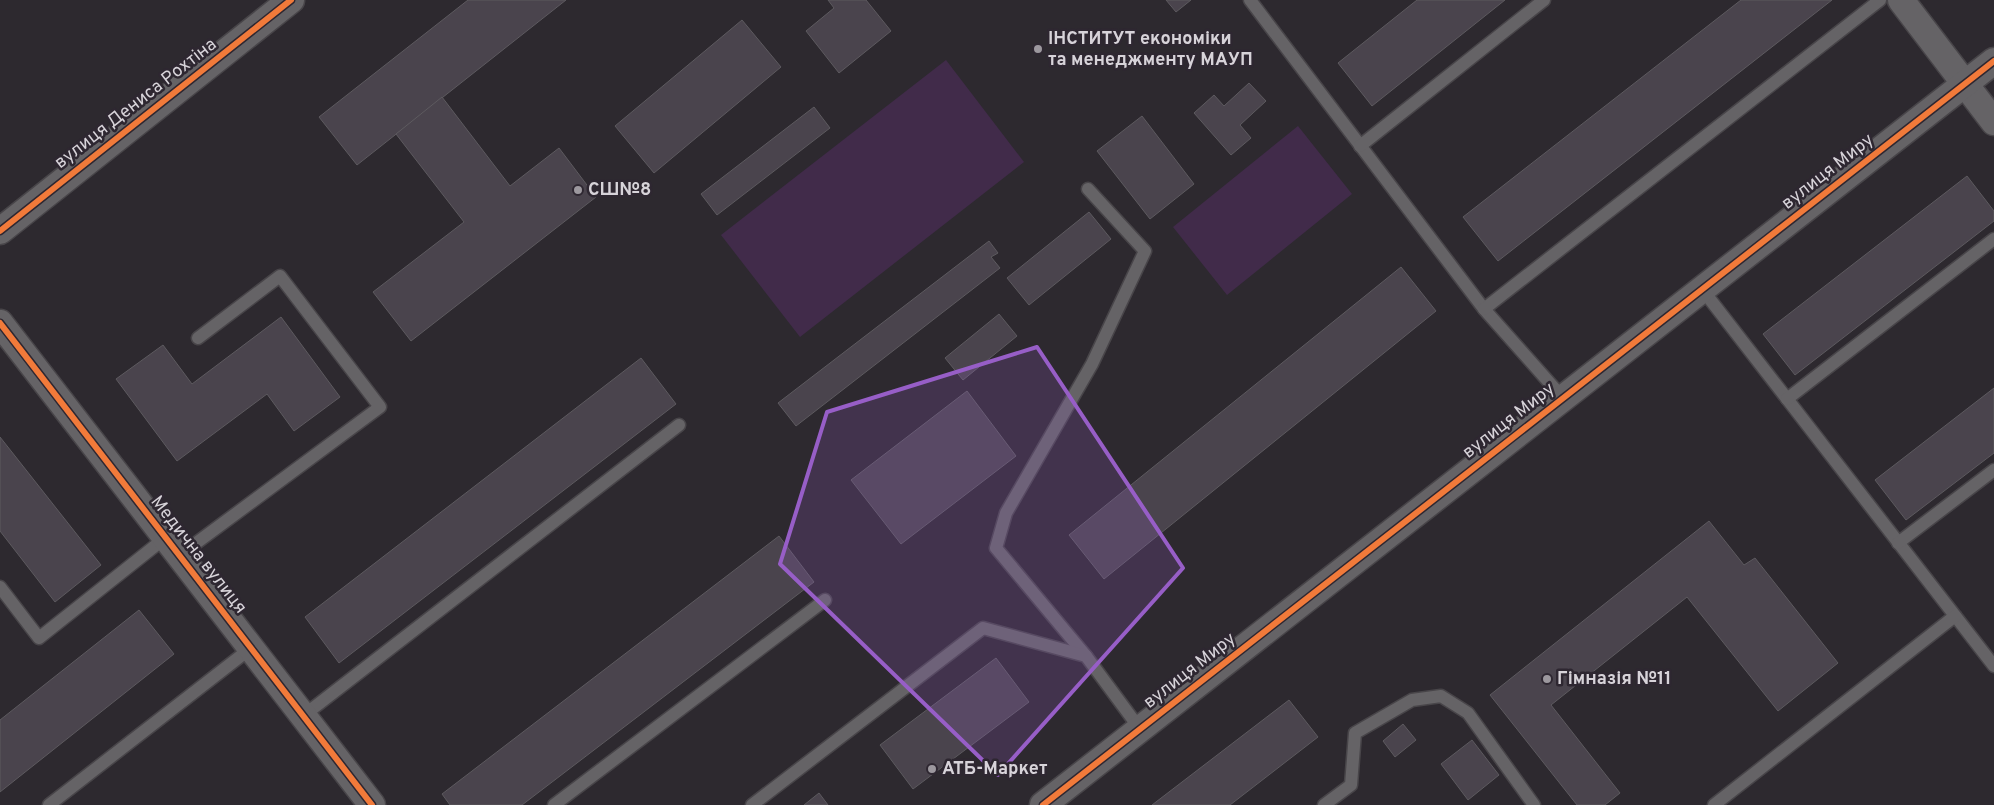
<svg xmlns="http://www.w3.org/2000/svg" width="1994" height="805" font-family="Overpass,sans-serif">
  <rect width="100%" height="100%" fill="#2d292f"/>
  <g fill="#412b4a">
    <polygon points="946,60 1024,162 800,337 721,235"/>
    <polygon points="1298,126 1352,194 1227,295 1173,227"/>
  </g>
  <g fill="#4a444d" stroke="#5d5a5f">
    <polygon points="468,0 566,0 357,165 319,117"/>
    <polygon points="828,0 866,0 891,31 839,73 806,31 834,8"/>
    <polygon points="1166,0 1191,0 1176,12"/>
    <polygon points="1417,0 1505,0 1372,106 1338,63"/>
    <polygon points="1741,0 1832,0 1498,261 1463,217"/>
    <polygon points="742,20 781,67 654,173 615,126"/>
    <polygon points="1249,83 1266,101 1240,125 1251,138 1231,155 1194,113 1214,95 1224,106"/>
    <polygon points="442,97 510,186 559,148 596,197 411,341 373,292 464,222 396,134"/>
    <polygon points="814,107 830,128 717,215 701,194"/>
    <polygon points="1142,116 1194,184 1150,219 1097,151"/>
    <polygon points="1967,176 1994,211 1994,221 1795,375 1763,334"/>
    <polygon points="1089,212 1111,239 1029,305 1007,278"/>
    <polygon points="989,241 998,253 991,257 1000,268 796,426 778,403"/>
    <polygon points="1401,267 1436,311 1104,579 1069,535"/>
    <polygon points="999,314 1017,336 963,380 945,358"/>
    <polygon points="281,317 340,397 294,431 267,394 177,461 116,379 163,345 192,384"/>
    <polygon points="641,358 676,404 339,663 305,617"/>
    <polygon points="1994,388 1994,453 1906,520 1875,480"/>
    <polygon points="967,391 1016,456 901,544 851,480"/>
    <polygon points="0,437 101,565 55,602 0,531"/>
    <polygon points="1709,521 1744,565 1755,558 1838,663 1778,711 1687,597 1551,705 1620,793 1605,805 1577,805 1490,695"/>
    <polygon points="779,536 814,582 522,805 450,805 442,794"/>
    <polygon points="139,610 174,654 0,792 0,720"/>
    <polygon points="996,658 1029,702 913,789 880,745"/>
    <polygon points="1289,700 1318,737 1230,805 1152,805"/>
    <polygon points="1403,724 1416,740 1395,757 1383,741"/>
    <polygon points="1472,740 1499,775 1468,800 1441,764"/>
    <polygon points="819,793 828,805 804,805"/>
  </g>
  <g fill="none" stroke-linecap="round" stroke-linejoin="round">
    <defs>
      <g id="service">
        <polyline points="1250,0 1484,309 1563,398"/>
        <polyline points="1360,146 1544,0"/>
        <polyline points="1702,289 1994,666"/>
        <polyline points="1484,309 1880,0"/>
        <polyline points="1787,399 1994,239"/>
        <polyline points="1898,543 1994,470"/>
        <polyline points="180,555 380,407 280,276 198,338"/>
        <polyline points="0,587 39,638 165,538"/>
        <polyline points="1086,656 996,548 1006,513 1092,364 1145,251 1088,189"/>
        <polyline points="303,716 679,425"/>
        <polyline points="49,805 251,648"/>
        <polyline points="554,805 825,600"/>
        <polyline points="752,805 983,628 1086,656 1140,729"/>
        <polyline points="1324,805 1351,785 1355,733 1412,700 1441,696 1468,713 1534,805"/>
        <polyline points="1714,805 1955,616"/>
      </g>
      <g id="minor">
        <polyline points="1901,0 1994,122"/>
        <polyline points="0,231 291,0"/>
        <polyline points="0,323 372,805"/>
        <polyline points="1043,805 1994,61"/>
      </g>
    </defs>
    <use href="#service" stroke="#484549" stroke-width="15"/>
    <use href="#minor" stroke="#484549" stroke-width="29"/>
    <use href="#service" stroke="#656366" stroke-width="12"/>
    <use href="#minor" stroke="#656366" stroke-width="26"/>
    <defs>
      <g id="cycleway">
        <polyline points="0,231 291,0"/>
        <polyline points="0,323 372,805"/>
        <polyline points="1043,805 1994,61"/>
      </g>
    </defs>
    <use href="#cycleway" stroke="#2e2731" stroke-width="9"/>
    <use href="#cycleway" stroke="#f17a3a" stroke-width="6"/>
  </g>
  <path fill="#975ec7" fill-opacity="0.2" stroke="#975ec7" stroke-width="4" stroke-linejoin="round" d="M1037,347l146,221 -185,207 -218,-211 47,-152z"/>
  <g fill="#9c989e" stroke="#2e2731" stroke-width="2">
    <circle cx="1038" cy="49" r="5"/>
    <circle cx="578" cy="190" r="5"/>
    <circle cx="1547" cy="679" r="5"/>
    <circle cx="932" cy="769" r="5"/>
  </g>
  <g text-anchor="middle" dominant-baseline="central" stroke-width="5" stroke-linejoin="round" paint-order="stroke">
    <g font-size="18" font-weight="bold" fill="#d7d3d9" stroke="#2e2731" text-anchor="start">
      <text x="1048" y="39">ІНСТИТУТ економіки<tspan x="1048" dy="21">та менеджменту МАУП</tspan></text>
      <text x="588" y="190">СШ№8</text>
      <text x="1557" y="679">Гімназія №11</text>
      <text x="942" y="769">АТБ-Маркет</text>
    </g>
    <g font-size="18" fill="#d7d3d9" stroke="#2e2731">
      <text transform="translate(136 104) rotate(-38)">вулиця Дениса Рохтіна</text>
      <text transform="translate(1828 172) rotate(-38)">вулиця Миру</text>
      <text transform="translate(1509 421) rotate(-38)">вулиця Миру</text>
      <text transform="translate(198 555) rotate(52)">Медична вулиця</text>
      <text transform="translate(1190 671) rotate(-38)">вулиця Миру</text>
    </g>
  </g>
</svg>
